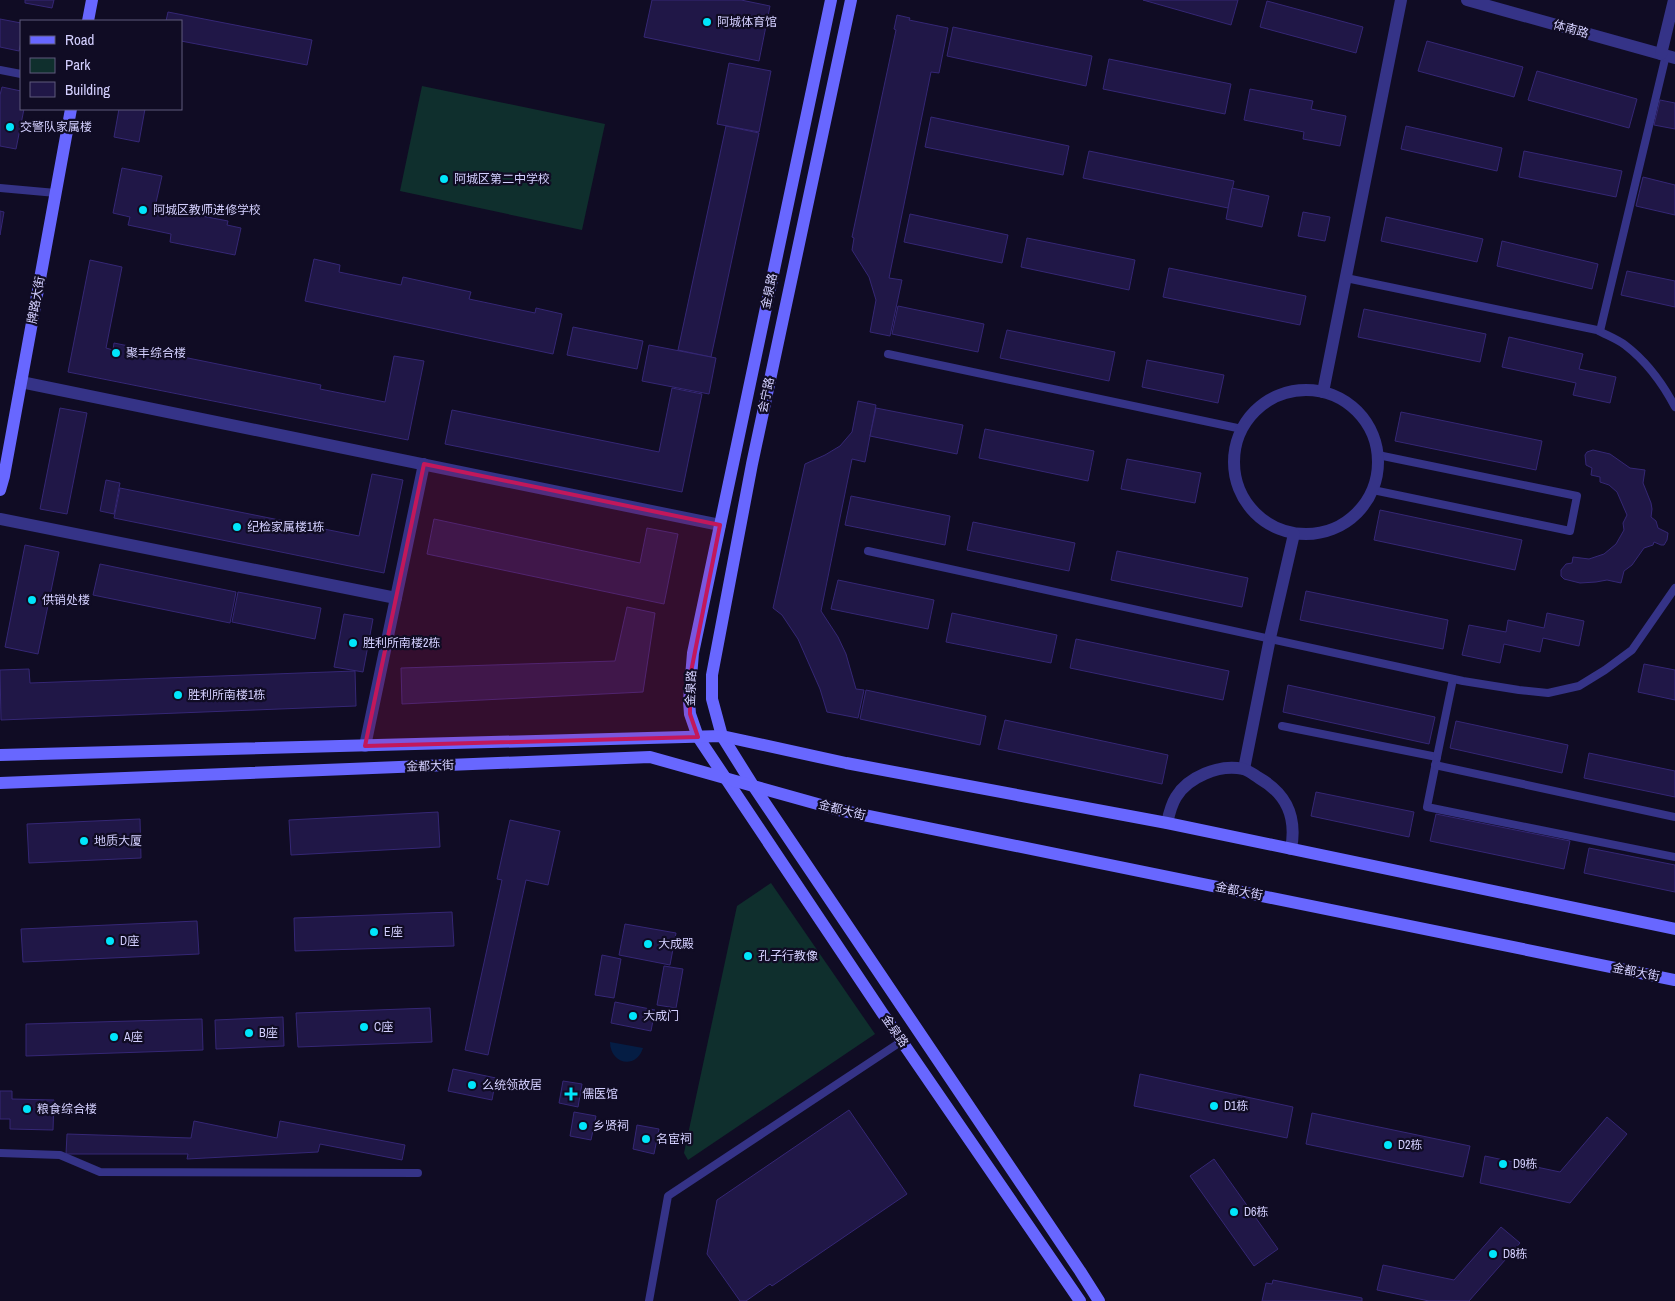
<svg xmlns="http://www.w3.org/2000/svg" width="1675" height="1301" font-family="'Archivo Narrow','Noto Sans SC',sans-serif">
  <rect width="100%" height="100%" fill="#100c24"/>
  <g fill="#0f2f2d">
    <polygon points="422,86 605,124 582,230 400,191"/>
    <polygon points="771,883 875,1034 688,1160 684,1153 737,906"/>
  </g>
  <path fill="#051d44" d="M610,1042l33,6c-7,22 -33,16 -33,-6z"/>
  <g fill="#201747" stroke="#352775">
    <polygon points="25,0 54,0 52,8 25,3"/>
    <polygon points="652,0 741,0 770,6 759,61 644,37"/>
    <polygon points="1143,0 1238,0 1231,25"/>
    <polygon points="1267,1 1363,27 1356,53 1260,27"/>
    <polygon points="168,12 312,40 307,65 181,41 181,21 166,21"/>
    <polygon points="897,15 910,18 909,20 948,28 939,73 931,72 889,278 902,280 890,336 870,332 876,300 869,277 852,250 854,238 852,237 896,30 894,29"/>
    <polygon points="0,19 21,23 21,42 19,51 0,47"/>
    <polygon points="953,27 1092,56 1086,86 947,56"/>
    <polygon points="1427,41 1523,67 1514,97 1418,71"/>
    <polygon points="1109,59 1231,84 1225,114 1103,89"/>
    <polygon points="729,63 771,71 759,132 717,124"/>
    <polygon points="1537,71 1637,99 1629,128 1528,100"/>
    <polygon points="2,87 21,91 21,109 24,109 16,149 0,146 0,95"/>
    <polygon points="1250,89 1313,101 1311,109 1346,116 1340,146 1303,139 1304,132 1244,120"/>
    <polygon points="1660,100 1675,103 1675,129 1654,125"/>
    <polygon points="119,109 145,109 139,142 114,137"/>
    <polygon points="931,117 1069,146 1063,175 925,147"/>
    <polygon points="726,126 759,133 711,357 678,350"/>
    <polygon points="1406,126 1502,148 1497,171 1401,149"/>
    <polygon points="1089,151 1234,181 1228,208 1083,178"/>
    <polygon points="1524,151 1622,171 1616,197 1519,177"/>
    <polygon points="122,168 162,176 155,207 228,221 227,225 241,228 235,255 170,242 171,234 128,225 130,217 113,213"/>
    <polygon points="1643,177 1675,185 1675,215 1636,206"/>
    <polygon points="1232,188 1269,196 1262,227 1226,219"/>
    <polygon points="0,211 4,212 0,235"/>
    <polygon points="1303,212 1330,217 1325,241 1298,236"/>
    <polygon points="910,214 1008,235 1002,263 904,242"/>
    <polygon points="1386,217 1483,239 1477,262 1381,241"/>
    <polygon points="1027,238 1135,260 1129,290 1021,267"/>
    <polygon points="1502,241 1598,264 1592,289 1497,266"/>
    <polygon points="314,259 340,265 339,272 401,285 403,277 471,292 469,299 535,313 536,308 562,314 553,354 305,301"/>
    <polygon points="90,260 122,267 106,348 113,350 114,343 321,385 320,389 385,402 394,356 424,361 408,440 68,372"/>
    <polygon points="1169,268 1306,296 1300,325 1163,297"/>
    <polygon points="1627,271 1675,281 1675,307 1621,295"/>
    <polygon points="898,306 984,324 978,352 892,334"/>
    <polygon points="1364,309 1486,334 1480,362 1358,337"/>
    <polygon points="573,327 643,341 637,369 567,355"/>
    <polygon points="1007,330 1115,352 1109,381 1000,358"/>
    <polygon points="1509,337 1583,354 1579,369 1616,377 1610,403 1573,395 1576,383 1502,367"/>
    <polygon points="649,345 716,358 709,394 642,381"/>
    <polygon points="1147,360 1224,375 1218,403 1142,387"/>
    <polygon points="672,388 702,394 682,492 445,444 452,410 659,452"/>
    <polygon points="858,401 876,405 865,462 852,459 821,611 838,637 846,654 856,689 864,690 858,718 827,712 820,689 798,639 782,615 773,608 805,464 825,455 840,446 852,432"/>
    <polygon points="60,408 87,413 67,514 40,509"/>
    <polygon points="876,408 963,425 957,454 870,436"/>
    <polygon points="1401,412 1542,441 1536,470 1395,441"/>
    <polygon points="985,429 1094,451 1088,481 979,458"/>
    <polygon points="1593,450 1610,454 1630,468 1645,470 1643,483 1651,503 1652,509 1651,517 1656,521 1658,528 1668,533 1667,540 1664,545 1661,545 1654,542 1653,545 1644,548 1632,565 1624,571 1621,583 1607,580 1596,582 1580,583 1564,579 1561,576 1561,570 1566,564 1572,563 1573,557 1589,559 1604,554 1616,544 1624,530 1623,523 1627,515 1617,492 1609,485 1600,482 1600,477 1591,475 1592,468 1586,465 1585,455 1587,452"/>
    <polygon points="1127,459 1201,473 1195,503 1121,489"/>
    <polygon points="372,474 403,480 384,573 114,518 120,488 359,536"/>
    <polygon points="106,480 120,483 114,514 100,511"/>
    <polygon points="851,496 950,516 945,545 845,525"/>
    <polygon points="1380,510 1522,540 1515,570 1374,540"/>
    <polygon points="434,519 640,563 647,528 678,534 664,604 427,554"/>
    <polygon points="973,522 1075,543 1069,571 967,550"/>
    <polygon points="25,545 59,552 38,654 5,647"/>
    <polygon points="1117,551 1248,578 1242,607 1111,580"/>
    <polygon points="100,564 236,592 230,623 93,595"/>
    <polygon points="838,580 934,600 928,629 831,609"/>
    <polygon points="1306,591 1448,620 1443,649 1300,620"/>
    <polygon points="238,592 321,608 315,639 232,622"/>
    <polygon points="627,607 655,613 643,692 402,704 401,668 615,661"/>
    <polygon points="952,613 1057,635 1051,663 946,642"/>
    <polygon points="1547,613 1584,621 1579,646 1543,638 1540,652 1504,644 1500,663 1462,655 1469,625 1506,632 1508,620 1544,628"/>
    <polygon points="344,614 373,619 363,672 334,667"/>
    <polygon points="1076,639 1229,671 1223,700 1070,668"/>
    <polygon points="1644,664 1675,670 1675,700 1638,692"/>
    <polygon points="29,669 30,683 355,671 356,706 1,720 0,670"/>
    <polygon points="1288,685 1435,717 1429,744 1283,712"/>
    <polygon points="866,690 986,716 980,745 860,719"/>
    <polygon points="1005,720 1168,755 1162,784 998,749"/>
    <polygon points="1456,721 1568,745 1562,773 1450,748"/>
    <polygon points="1589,753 1675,771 1675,797 1584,778"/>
    <polygon points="1316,792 1414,812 1409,837 1311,816"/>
    <polygon points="438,812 440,847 291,855 289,820"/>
    <polygon points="1436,814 1570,841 1564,869 1430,841"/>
    <polygon points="140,819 141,858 29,863 27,824"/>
    <polygon points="510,820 560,831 548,885 526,880 488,1055 465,1050 502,880 497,879"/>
    <polygon points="1589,848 1675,865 1675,892 1584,873"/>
    <polygon points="452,912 454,946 295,951 294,918"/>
    <polygon points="197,921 199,954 23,962 21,929"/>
    <polygon points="625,924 676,933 670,965 619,955"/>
    <polygon points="602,955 621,959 614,998 595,995"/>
    <polygon points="664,966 683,969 676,1008 657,1005"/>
    <polygon points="615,1002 655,1010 651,1031 611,1023"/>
    <polygon points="430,1008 432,1042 298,1047 296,1013"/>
    <polygon points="283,1017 284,1046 216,1049 215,1020"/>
    <polygon points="202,1019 203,1050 26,1056 26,1024"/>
    <polygon points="453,1069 496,1078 492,1100 448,1091"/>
    <polygon points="1140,1074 1293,1107 1287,1138 1134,1106"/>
    <polygon points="563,1081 582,1084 578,1107 559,1103"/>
    <polygon points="0,1091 12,1091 12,1099 54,1100 53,1130 10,1129 10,1119 0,1119"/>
    <polygon points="849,1110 907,1194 772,1286 770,1284 746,1301 740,1301 707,1254 717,1200"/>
    <polygon points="574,1112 596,1116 591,1140 570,1136"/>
    <polygon points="1312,1113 1470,1146 1463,1177 1306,1144"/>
    <polygon points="1607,1117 1627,1134 1570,1203 1480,1183 1485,1156 1560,1172"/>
    <polygon points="194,1121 277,1138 280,1121 405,1145 402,1160 320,1144 318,1152 187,1159 188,1154 66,1154 67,1134 191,1138"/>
    <polygon points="637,1125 659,1129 654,1154 633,1149"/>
    <polygon points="1214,1159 1278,1249 1254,1266 1190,1176"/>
    <polygon points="1501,1227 1520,1243 1469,1301 1429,1301 1377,1290 1383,1265 1454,1280"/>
    <polygon points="1273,1280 1362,1298 1362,1301 1262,1301 1266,1283 1272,1284"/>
  </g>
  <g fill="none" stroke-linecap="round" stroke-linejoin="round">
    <g stroke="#353387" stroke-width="8">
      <polyline points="0,70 21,74"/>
      <polyline points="0,188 56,193"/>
      <path d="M1346,278l251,52c9,5 20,9 28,15 21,16 38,39 50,62"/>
      <polyline points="1600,331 1666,55"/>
      <polyline points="888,354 1242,429"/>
      <polyline points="1373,490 1570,531 1577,496 1378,455"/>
      <polyline points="868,551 1463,681 1519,690 1548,693 1579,686 1605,670 1632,650 1675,588"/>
      <polyline points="1282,726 1437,757 1427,807 1675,857"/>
      <polyline points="1437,757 1453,679"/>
      <polyline points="1435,765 1675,817"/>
      <polyline points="0,1153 60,1155 100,1172 418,1173"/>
      <polyline points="649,1301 668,1196 902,1041"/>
    </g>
    <g stroke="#353387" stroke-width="12">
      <polyline points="1467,0 1675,58"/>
      <polyline points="1661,54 1674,0"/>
      <polyline points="21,382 720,525"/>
      <circle cx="1306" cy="462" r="72"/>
      <polyline points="1323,392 1401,0"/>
      <polyline points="0,519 396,598"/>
      <polyline points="365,746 424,464"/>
      <polyline points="1244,769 1270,638 1294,534"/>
      <path d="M1167,823c2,-9 4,-18 9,-26 12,-20 43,-33 67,-28 5,1 11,6 16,9 28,16 38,39 32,71"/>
    </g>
    <g stroke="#6867ff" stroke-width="12">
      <polyline points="831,0 693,653 689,701 690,714 698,737 883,1014 1080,1301"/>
      <polyline points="851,0 752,464 712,675 712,699 722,736 752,784 1080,1271 1099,1301"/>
      <polyline points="88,21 92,0"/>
      <polyline points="0,490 4,476 71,109"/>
      <polyline points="0,755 722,736 846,763 1167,823 1675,929"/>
      <polyline points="0,783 650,757 839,810 1675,980"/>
    </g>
  </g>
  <path fill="#c2185b" fill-opacity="0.2" stroke="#c2185b" stroke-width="4" stroke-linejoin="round" d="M424,464l296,61 -30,152v37l8,23 -333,9z"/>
  <g fill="#00e6fb" stroke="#100c24" stroke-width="2">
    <circle cx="707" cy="22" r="5"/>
    <circle cx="10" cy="127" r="5"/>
    <circle cx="444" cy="179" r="5"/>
    <circle cx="143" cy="210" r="5"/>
    <circle cx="116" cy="353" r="5"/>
    <circle cx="237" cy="527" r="5"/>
    <circle cx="32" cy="600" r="5"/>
    <circle cx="353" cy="643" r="5"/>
    <circle cx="178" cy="695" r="5"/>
    <circle cx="84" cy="841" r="5"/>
    <circle cx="374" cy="932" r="5"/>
    <circle cx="110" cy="941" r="5"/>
    <circle cx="648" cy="944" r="5"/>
    <circle cx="748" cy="956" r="5"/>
    <circle cx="633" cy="1016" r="5"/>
    <circle cx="364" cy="1027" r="5"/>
    <circle cx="249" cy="1033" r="5"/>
    <circle cx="114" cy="1037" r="5"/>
    <circle cx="472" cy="1085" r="5"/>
    <path d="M568.5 1086.5h5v5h5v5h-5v5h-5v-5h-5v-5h5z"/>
    <circle cx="1214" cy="1106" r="5"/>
    <circle cx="27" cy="1109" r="5"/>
    <circle cx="583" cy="1126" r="5"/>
    <circle cx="646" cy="1139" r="5"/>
    <circle cx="1388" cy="1145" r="5"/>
    <circle cx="1503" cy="1164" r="5"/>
    <circle cx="1234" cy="1212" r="5"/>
    <circle cx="1493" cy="1254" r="5"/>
  </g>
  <g text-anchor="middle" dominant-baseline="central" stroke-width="4.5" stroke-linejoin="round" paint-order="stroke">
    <g font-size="12" fill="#d4d0ff" stroke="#100c24" text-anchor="start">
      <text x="717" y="22">阿城体育馆</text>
      <text x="20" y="127">交警队家属楼</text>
      <text x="454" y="179">阿城区第二中学校</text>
      <text x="153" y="210">阿城区教师进修学校</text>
      <text x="126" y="353">聚丰综合楼</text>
      <text x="247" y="527">纪检家属楼1栋</text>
      <text x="42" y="600">供销处楼</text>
      <text x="363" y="643">胜利所南楼2栋</text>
      <text x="188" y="695">胜利所南楼1栋</text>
      <text x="94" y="841">地质大厦</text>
      <text x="384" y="932">E座</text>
      <text x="120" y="941">D座</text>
      <text x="658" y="944">大成殿</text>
      <text x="758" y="956">孔子行教像</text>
      <text x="643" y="1016">大成门</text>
      <text x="374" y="1027">C座</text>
      <text x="259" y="1033">B座</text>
      <text x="124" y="1037">A座</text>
      <text x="482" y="1085">么统领故居</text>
      <text x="582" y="1094">儒医馆</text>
      <text x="1224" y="1106">D1栋</text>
      <text x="37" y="1109">粮食综合楼</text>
      <text x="593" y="1126">乡贤祠</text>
      <text x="656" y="1139">名宦祠</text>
      <text x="1398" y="1145">D2栋</text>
      <text x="1513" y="1164">D9栋</text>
      <text x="1244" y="1212">D6栋</text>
      <text x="1503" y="1254">D8栋</text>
    </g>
    <g font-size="12" fill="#d4d0ff" stroke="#100c24">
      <text transform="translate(1571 29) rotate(16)">体南路</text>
      <text transform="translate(769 291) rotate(-78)">金泉路</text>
      <text transform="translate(36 300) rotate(-80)">牌路大街</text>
      <text transform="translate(766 395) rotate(-78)">会宁路</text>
      <text transform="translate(691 688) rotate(-88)">金泉路</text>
      <text transform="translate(430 766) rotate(-2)">金都大街</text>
      <text transform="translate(842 810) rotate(14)">金都大街</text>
      <text transform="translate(1239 891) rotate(11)">金都大街</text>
      <text transform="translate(1636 972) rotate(11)">金都大街</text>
      <text transform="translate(895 1031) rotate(55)">金泉路</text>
    </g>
  </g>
  <rect x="20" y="20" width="162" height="90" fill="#100c24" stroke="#5e5a7c"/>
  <rect x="30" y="36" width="25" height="8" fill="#6867ff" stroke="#5e5a7c"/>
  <text x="65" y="45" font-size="15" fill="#d4d0ff">Road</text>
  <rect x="30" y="58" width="25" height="15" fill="#0f2f2d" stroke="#5e5a7c"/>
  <text x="65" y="70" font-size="15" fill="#d4d0ff">Park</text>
  <rect x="30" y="82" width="25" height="15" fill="#201747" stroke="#5e5a7c"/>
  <text x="65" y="95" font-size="15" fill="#d4d0ff">Building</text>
</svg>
